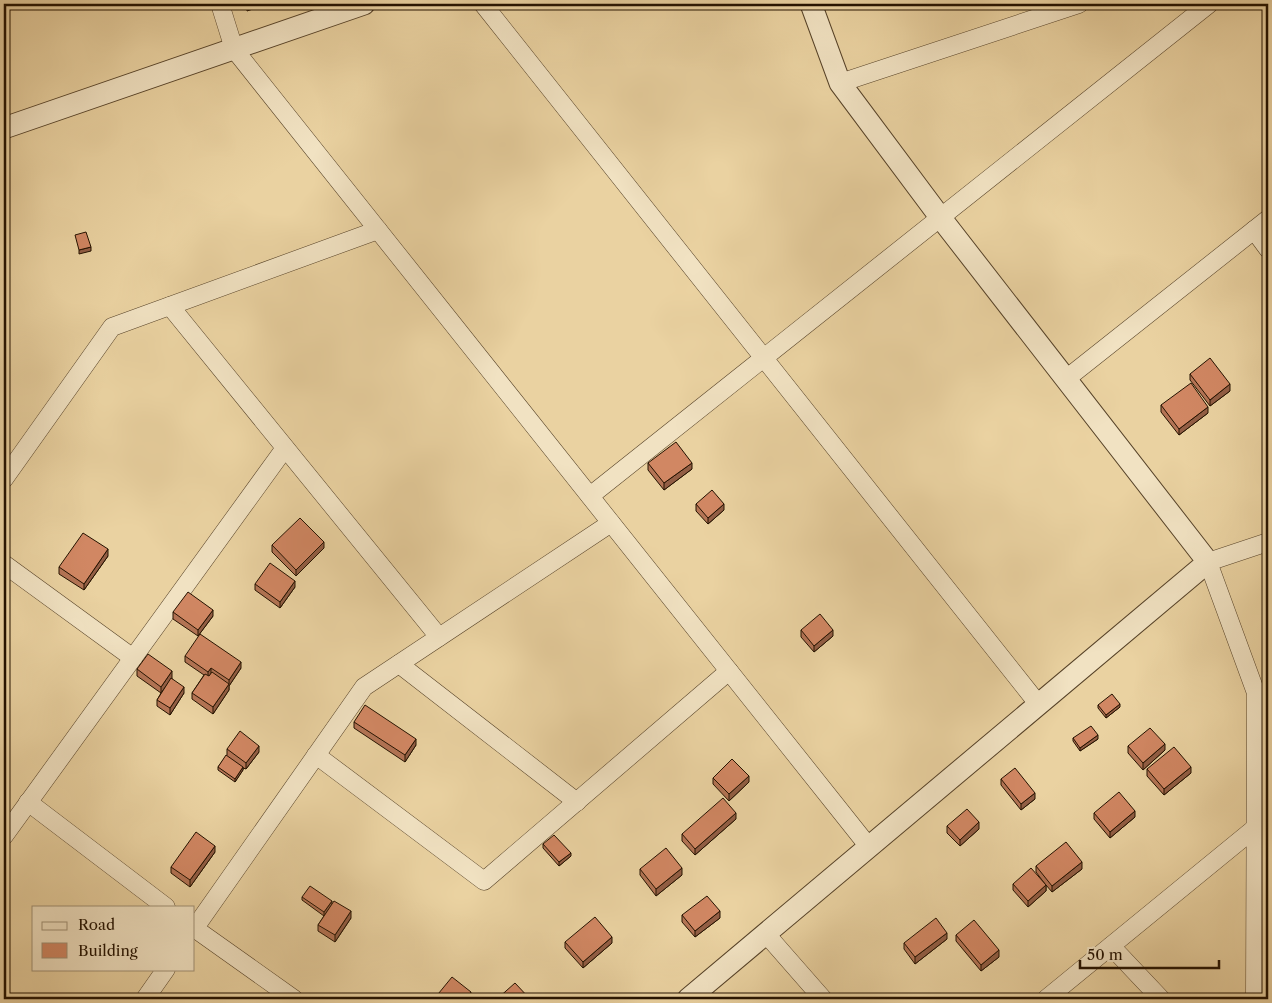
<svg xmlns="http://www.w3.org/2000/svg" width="1272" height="1003" font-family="'Libre Caslon Text',serif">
  <rect width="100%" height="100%" fill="#ead2a1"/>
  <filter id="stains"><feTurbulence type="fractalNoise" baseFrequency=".004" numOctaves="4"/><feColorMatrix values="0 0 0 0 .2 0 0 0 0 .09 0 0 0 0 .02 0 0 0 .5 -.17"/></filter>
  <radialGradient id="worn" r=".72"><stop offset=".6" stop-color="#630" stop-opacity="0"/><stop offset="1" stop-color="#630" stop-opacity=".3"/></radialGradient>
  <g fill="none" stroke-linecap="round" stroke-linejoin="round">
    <defs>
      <g id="minor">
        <polyline points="220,4 234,49 869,847"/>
        <polyline points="483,4 1039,705"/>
        <polyline points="840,83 1079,4"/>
        <polyline points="1254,230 1268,249"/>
        <polyline points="170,306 439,637"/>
        <polyline points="1066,379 1268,219"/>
        <polyline points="4,479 112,327 378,230"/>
        <polyline points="590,496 1209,4"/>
        <polyline points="4,564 133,658"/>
        <polyline points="399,664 577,802"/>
        <polyline points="316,755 484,881 729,671"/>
        <polyline points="28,802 166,907"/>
        <polyline points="4,836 285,448"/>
        <polyline points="194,928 294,999"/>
        <polyline points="194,929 364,687 611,523"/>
        <polyline points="766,934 823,999"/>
        <polyline points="1111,946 1161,999"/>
        <polyline points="145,999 166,969"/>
        <polyline points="1046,999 1255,828"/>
        <polyline points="1255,999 1256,693 1208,562 1268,542"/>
      </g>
      <g id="tertiary">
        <polyline points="4,128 364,4"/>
        <polyline points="688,999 1208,562 940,217 840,83 811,4"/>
      </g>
    </defs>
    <use href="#minor" stroke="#564228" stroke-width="19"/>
    <use href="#tertiary" stroke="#564228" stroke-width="23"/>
    <use href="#minor" stroke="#f1e2c2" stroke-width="18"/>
    <use href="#tertiary" stroke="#f1e2c2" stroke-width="21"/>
  </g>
  <g fill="#b47455" stroke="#241200">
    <polygon points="1190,374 1230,391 1210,406 1190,380"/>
    <polygon points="1161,405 1208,413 1179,435 1161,412"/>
    <polygon points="648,463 692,469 664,490 648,470"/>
    <polygon points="696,504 724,510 708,524 696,511"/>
    <polygon points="272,545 324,548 296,576 272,552"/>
    <polygon points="108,556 84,590 59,574 59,567"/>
    <polygon points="255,584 295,587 280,608 255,590"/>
    <polygon points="173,612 213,616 198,636 173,619"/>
    <polygon points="801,630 833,636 814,652 801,637"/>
    <polygon points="185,656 241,668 229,686 229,690 213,714 192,699 192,693 204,675 185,662"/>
    <polygon points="137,669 172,678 172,679 184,693 170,715 157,706 157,700 161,693 137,676"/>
    <polygon points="1098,705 1120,707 1106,718 1098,708"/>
    <polygon points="354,722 416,745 405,762 354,728"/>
    <polygon points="1073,738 1098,739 1080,751 1073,741"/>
    <polygon points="1128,746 1165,750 1143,770 1128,753"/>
    <polygon points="227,749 259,752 246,769 243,768 243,770 235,782 218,770 218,767 227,755"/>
    <polygon points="1147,769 1191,773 1164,795 1147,776"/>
    <polygon points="713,778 749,782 729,801 713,784"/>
    <polygon points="1001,779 1035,799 1021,810 1001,785"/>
    <polygon points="1094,813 1135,817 1110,838 1094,819"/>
    <polygon points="736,819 695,855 682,841 682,834"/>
    <polygon points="947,826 979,829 960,846 947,833"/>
    <polygon points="543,844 571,856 559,866 543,848"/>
    <polygon points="215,852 190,887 171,873 171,867"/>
    <polygon points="1036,866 1082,869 1052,892 1046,885 1046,891 1028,907 1013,890 1013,884 1045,884 1036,872"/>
    <polygon points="640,869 682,875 656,896 640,875"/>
    <polygon points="302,897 332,904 351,918 335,942 318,931 318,925 328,910 324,916 302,900"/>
    <polygon points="682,915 720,918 695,937 682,922"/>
    <polygon points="956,935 999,957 981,971 956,941"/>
    <polygon points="947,939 915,964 904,949 904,943"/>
    <polygon points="565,942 612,943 583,968 565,948"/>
  </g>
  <g fill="#925e45" stroke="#241200">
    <polygon points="258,4 265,4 265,5 247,11 247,8"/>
    <polygon points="91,247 91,251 79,254 79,250"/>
    <polygon points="7,250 7,260 4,264 4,255"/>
    <polygon points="8,303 8,310 4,316 4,310"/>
    <polygon points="1230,384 1230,391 1210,406 1210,400"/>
    <polygon points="1208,407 1208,413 1179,435 1179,429"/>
    <polygon points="692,463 692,469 664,490 664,483"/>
    <polygon points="724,504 724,510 708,524 708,518"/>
    <polygon points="324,542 324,548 296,576 296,570"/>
    <polygon points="108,549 108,556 84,590 84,584"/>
    <polygon points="295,581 295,587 280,608 280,602"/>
    <polygon points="213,610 213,616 198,636 198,630"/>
    <polygon points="833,630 833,636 814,652 814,646"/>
    <polygon points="241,662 241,668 229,686 229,690 213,714 213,707 229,684 229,680"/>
    <polygon points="211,668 211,674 208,678 208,672"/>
    <polygon points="172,671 172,678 161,693 161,687"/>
    <polygon points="184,687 184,693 170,715 170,708"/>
    <polygon points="1120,704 1120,707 1106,718 1106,715"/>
    <polygon points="1098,735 1098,739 1080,751 1080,748"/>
    <polygon points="416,739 416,745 405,762 405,755"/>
    <polygon points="1165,744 1165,750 1143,770 1143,763"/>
    <polygon points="259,746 259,752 246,769 246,763"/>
    <polygon points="243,767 243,770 235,782 235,779"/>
    <polygon points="1191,767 1191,773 1164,795 1164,789"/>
    <polygon points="749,776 749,782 729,801 729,794"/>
    <polygon points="1035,793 1035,799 1021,810 1021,804"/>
    <polygon points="1135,811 1135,817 1110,838 1110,832"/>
    <polygon points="736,813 736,819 695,855 695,849"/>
    <polygon points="979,822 979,829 960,846 960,840"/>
    <polygon points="215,846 215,852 190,887 190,880"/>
    <polygon points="571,853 571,856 559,866 559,862"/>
    <polygon points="1082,862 1082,869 1052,892 1052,886"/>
    <polygon points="682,868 682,875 656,896 656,889"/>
    <polygon points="1046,885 1046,891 1028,907 1028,901"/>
    <polygon points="332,901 332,905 324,916 324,912"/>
    <polygon points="351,911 351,918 335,942 335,935"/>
    <polygon points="720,911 720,918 695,937 695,931"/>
    <polygon points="947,933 947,939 915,964 915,957"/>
    <polygon points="612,937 612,943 583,968 583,962"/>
    <polygon points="999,950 999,957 981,971 981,965"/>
    <polygon points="471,992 470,999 465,999"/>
  </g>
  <g fill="#d18763" stroke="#241200">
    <polygon points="246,4 258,4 247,8"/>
    <polygon points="86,232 91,247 79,250 75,235"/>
    <polygon points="4,248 7,250 4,255"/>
    <polygon points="4,300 8,303 4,310"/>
    <polygon points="1210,358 1230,384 1210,400 1190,374"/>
    <polygon points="1191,383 1208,407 1179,429 1161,405"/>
    <polygon points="676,442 692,463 664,483 648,463"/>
    <polygon points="712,490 724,504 708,518 696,504"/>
    <polygon points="300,518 324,542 296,570 272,545"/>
    <polygon points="83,533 108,549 84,584 59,567"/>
    <polygon points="270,563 295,581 280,602 255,584"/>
    <polygon points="188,592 213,610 198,630 173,612"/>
    <polygon points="820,614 833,630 814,646 801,630"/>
    <polygon points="200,634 241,662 229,680 211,668 208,672 185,656"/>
    <polygon points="148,654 172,671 161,687 137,669"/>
    <polygon points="212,672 229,684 213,707 192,693 205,674 209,676"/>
    <polygon points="171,678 184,687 170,708 157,700"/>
    <polygon points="1112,694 1120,704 1106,715 1098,705"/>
    <polygon points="365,705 416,739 405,755 354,722"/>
    <polygon points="1091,726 1098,735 1080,748 1073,738"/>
    <polygon points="1150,728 1165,744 1143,763 1128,746"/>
    <polygon points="240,731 259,746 246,763 227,749"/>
    <polygon points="1174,747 1191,767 1164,789 1147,769"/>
    <polygon points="226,755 243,767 235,779 218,767"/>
    <polygon points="732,759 749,776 729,794 713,778"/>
    <polygon points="1015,768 1035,793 1021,804 1001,779"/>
    <polygon points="1119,792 1135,811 1110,832 1094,813"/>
    <polygon points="723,798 736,813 695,849 682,834"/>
    <polygon points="967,809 979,822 960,840 947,826"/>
    <polygon points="196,832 215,846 190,880 171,867"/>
    <polygon points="554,835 571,853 559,862 543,844"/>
    <polygon points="1066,842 1082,862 1052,886 1036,866"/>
    <polygon points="666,848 682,868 656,889 640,869"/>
    <polygon points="1031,868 1046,885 1028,901 1013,884"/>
    <polygon points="310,886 332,901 324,912 302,897"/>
    <polygon points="707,896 720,911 695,931 682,915"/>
    <polygon points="334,901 351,911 335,935 318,925"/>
    <polygon points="595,917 612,937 583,962 565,942"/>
    <polygon points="936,918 947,933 915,957 904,943"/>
    <polygon points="974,920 999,950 981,965 956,935"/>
    <polygon points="452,977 471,992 465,999 434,999"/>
    <polygon points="515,983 530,999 497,999"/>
  </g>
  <rect width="1272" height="1003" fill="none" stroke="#ead2a1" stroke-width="20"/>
  <rect x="5" y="5" width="1262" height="993" fill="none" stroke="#241200" stroke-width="2.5"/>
  <rect x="10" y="10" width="1252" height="983" fill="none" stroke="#241200"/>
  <rect x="32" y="906" width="162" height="65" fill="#f1e2c2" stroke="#9f8f74"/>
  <rect x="42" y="922" width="25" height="8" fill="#f1e2c2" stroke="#9f8f74"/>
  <text x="78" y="930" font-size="15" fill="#241200">Road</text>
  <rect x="42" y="943" width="25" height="15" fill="#d18763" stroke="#9f8f74"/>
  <text x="78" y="956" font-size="15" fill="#241200">Building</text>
  <path d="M1080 960v8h139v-8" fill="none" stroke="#241200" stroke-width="2.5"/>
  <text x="1087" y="960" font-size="15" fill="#241200" stroke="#f1e2c2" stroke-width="4" paint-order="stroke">50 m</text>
  <rect width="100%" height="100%" filter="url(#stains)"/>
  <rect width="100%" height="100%" fill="url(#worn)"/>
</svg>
